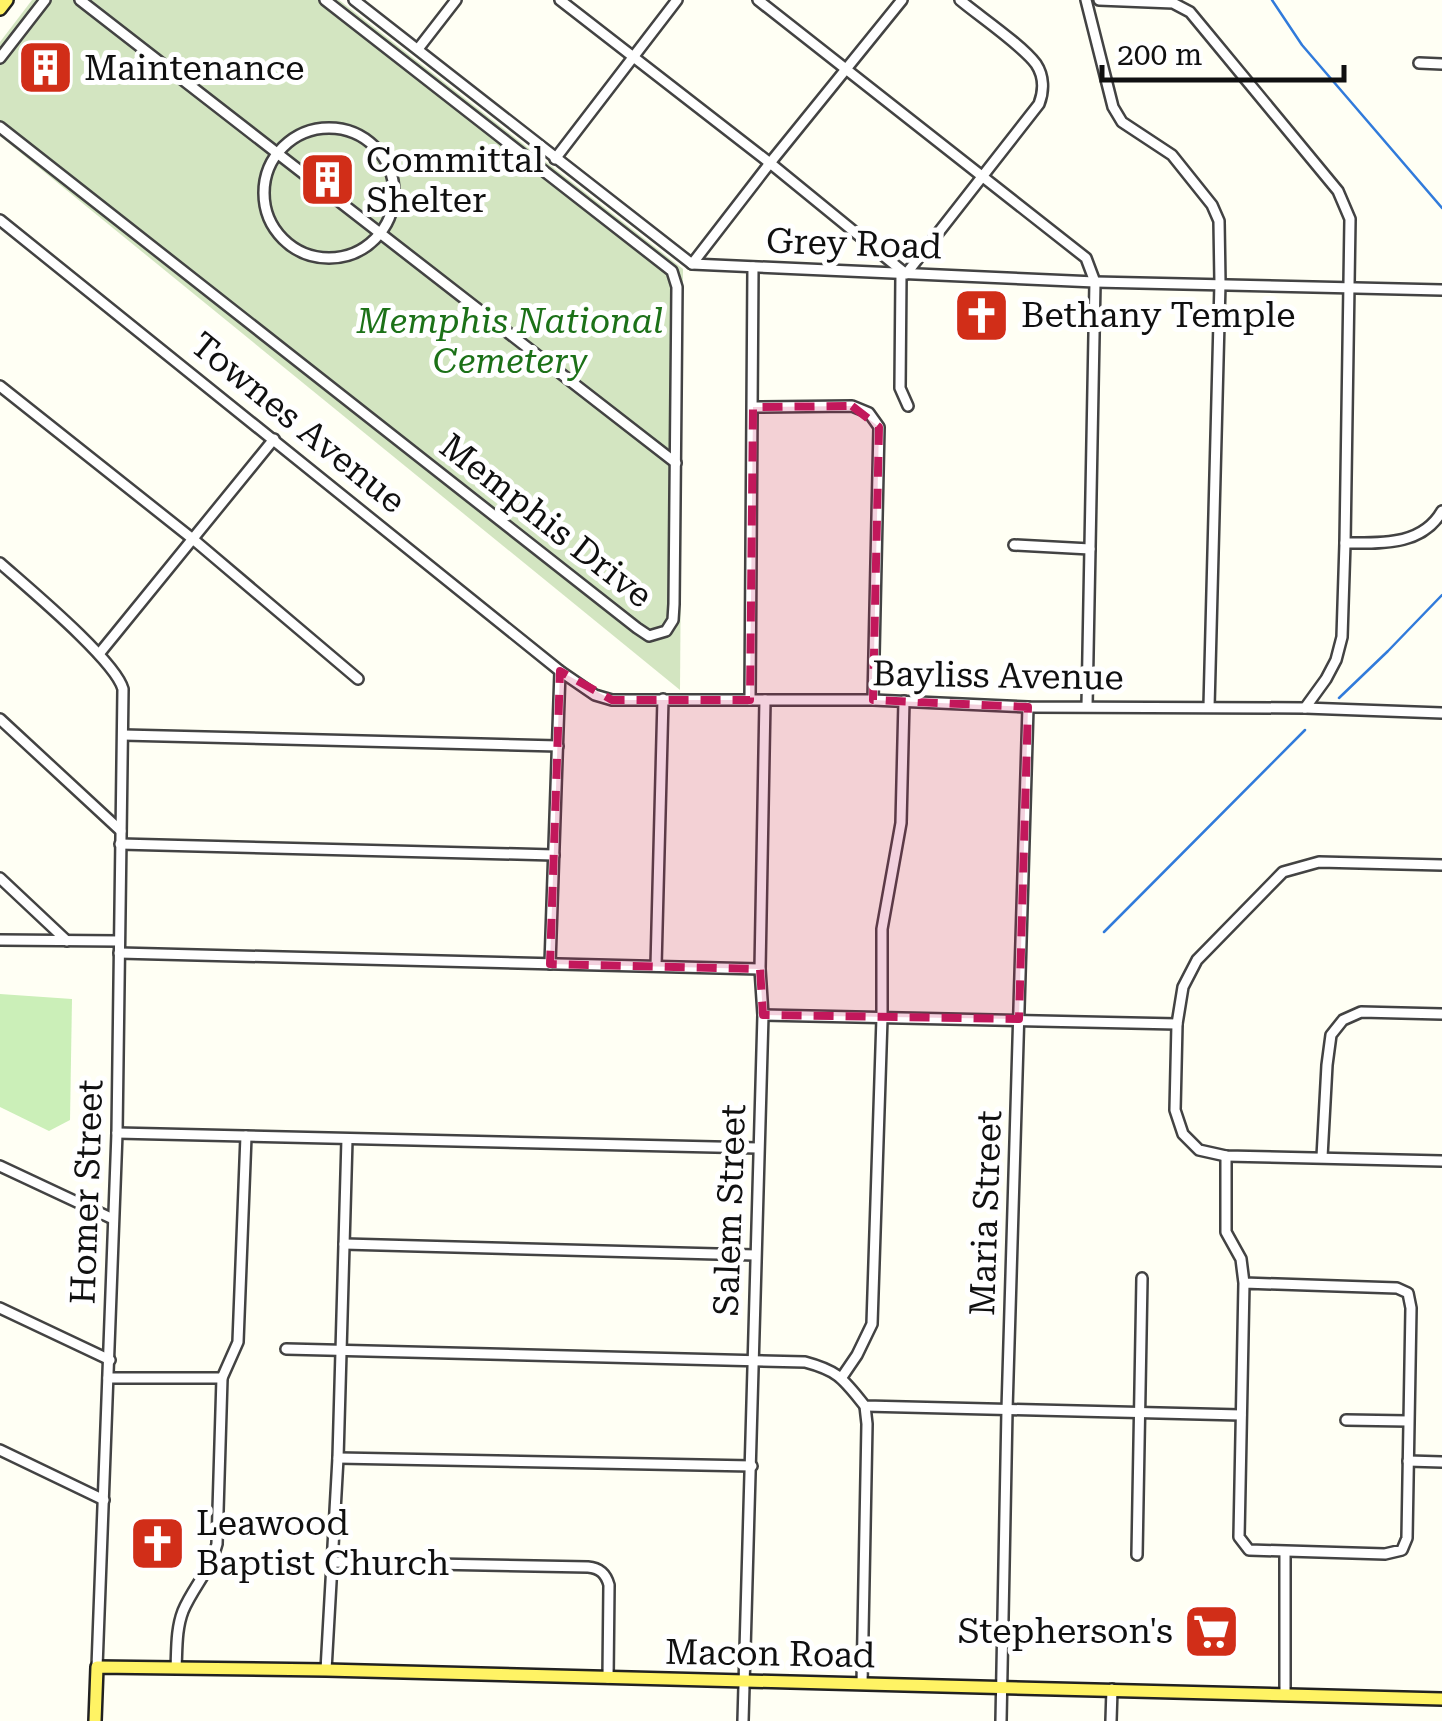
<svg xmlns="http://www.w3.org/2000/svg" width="1442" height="1721" font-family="'Roboto Serif',serif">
  <rect width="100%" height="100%" fill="#fffff4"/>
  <polygon fill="#cbefb8" points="0,994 72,999 70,1120 49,1131 0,1107"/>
  <polygon fill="#d3e5c1" points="32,0 339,0 683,269 680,690 0,136 0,42"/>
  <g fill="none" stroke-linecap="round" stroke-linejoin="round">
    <g stroke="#317bdb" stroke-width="2.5">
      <polyline points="1272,0 1302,45 1442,208"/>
      <polyline points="1339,698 1388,651 1442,595"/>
      <polyline points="1104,932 1305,730"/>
    </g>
    <defs>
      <g id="minor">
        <polyline points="80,0 676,463"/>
        <polyline points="354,0 692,264 1095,282 1442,290"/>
        <path d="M560,0l210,163 136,111 133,-170c5,-13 5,-28 -3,-40 -14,-19 -57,-48 -76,-64"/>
        <polyline points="758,0 1086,258 1095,282 1087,706"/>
        <polyline points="1086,0 1113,107 1122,122 1172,155 1212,205 1219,221 1220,283 1209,707"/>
        <polyline points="1099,0 1173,3 1190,12 1338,191 1350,219 1345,543 1342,637 1336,660 1326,679 1305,708"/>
        <polyline points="418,49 456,0"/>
        <polyline points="0,58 45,0"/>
        <polyline points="1419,63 1442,64"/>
        <polyline points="0,127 637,628 649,636 666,631 673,620 674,604 677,287 672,271 325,0"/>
        <circle cx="329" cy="193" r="65"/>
        <polyline points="555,159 677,0"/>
        <polyline points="0,220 560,671 595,695 612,700 873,700 1028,707 1305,708 1442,713"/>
        <polyline points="692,264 770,163 902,0"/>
        <polyline points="901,274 900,388 908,406"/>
        <polyline points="0,386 194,540 358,679"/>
        <polyline points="753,407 852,406 869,413 879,427 873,700"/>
        <path d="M1345,543c36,0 77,3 97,-32"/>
        <polyline points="1014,545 1090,549"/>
        <path d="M0,563c27,24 115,97 123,126l-6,444 -20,534"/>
        <polyline points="99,654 274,439"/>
        <polyline points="750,700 753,267"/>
        <polyline points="0,719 121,831"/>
        <polyline points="123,735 558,746"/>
        <polyline points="120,844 554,855"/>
        <polyline points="1442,865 1319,862 1283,872 1197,960 1183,987 1177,1024 1175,1110 1183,1134 1199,1150 1226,1156 1442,1161"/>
        <polyline points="0,878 67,941"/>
        <polyline points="0,940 119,941"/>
        <polyline points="119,953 760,969"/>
        <polyline points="550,964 560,671"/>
        <polyline points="656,966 663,699"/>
        <polyline points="763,1015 1177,1024"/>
        <polyline points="117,1133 758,1148"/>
        <polyline points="1226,1156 1226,1232 1241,1259 1244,1283 1239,1537 1249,1550 1385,1554 1402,1550 1407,1538 1411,1308 1408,1293 1397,1288 1244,1283"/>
        <polyline points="1322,1157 1327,1065 1331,1035 1343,1020 1361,1012 1442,1014"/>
        <polyline points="0,1166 113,1219"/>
        <polyline points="344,1244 755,1255"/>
        <polyline points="0,1308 110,1360"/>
        <path d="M286,1349l519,13c34,9 38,17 60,44l376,9"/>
        <polyline points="842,1377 857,1355 872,1324 882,1018 882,929 901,823 904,701"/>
        <polyline points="108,1378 222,1378"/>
        <polyline points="1346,1420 1408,1421"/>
        <polyline points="0,1450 104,1500"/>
        <polyline points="338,1458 752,1466"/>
        <polyline points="1408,1461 1442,1462"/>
        <polyline points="1137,1555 1142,1278"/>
        <path d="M331,1562l257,5c12,1 18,7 21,18l-1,93"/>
        <path d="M176,1668c1,-19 0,-39 7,-57 10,-24 28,-41 34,-67l5,-166 16,-36 8,-206"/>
        <polyline points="326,1670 338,1458 347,1139"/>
        <polyline points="862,1684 867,1424 865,1406"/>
        <polyline points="1285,1694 1285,1552"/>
        <polyline points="743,1721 763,1015 760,969 765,700"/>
        <polyline points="1001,1721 1007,1410 1028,707"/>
        <polyline points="1111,1721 1112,1689"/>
      </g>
      <g id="major">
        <polyline points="0,9 7,0"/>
        <polyline points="95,1721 97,1667 326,1670 1442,1699"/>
      </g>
    </defs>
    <use href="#minor" stroke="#434343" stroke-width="14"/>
    <use href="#major" stroke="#212121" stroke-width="16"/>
    <use href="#minor" stroke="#fff" stroke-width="9"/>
    <use href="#major" stroke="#fff364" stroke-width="11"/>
  </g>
  <path fill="#c2185b" fill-opacity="0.2" stroke="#c2185b" stroke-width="8" stroke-dasharray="20 12" stroke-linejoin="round" d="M852,406l27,21 -6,273 155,7 -9,312 -256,-4 -3,-46 -210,-5 10,-293 52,29h138l3,-293z"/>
  <defs>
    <symbol id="building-square" viewBox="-11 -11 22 22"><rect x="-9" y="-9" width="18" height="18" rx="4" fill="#d12e18" stroke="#fff"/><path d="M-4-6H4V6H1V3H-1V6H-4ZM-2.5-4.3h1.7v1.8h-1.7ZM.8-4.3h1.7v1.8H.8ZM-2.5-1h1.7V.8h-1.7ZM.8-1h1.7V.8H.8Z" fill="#fff"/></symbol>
    <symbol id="church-square" viewBox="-11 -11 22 22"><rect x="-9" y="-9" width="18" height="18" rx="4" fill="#d12e18" stroke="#fff"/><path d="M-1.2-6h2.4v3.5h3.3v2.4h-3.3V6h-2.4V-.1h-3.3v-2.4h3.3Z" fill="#fff"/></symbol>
    <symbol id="supermarket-square" viewBox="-11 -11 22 22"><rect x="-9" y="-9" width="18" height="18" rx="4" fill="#d12e18" stroke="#fff"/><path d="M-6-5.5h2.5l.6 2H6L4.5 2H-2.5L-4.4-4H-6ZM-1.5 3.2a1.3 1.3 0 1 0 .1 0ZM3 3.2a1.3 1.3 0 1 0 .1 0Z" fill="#fff"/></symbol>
  </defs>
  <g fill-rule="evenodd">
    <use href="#building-square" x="14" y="36" width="63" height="63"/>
    <use href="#building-square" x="296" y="148" width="63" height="63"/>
    <use href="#church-square" x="950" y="284" width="63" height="63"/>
    <use href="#church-square" x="126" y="1512" width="63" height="63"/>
    <use href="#supermarket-square" x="1180" y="1600" width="63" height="63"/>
  </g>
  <g text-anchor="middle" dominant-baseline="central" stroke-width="10" stroke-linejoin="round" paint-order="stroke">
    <g font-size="35" fill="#101010" stroke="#fff" text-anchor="start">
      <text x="84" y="68">Maintenance</text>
      <text x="366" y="160">Committal<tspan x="366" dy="40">Shelter</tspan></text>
      <text x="1021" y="315">Bethany Temple</text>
      <text x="196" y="1523">Leawood<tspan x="196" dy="40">Baptist Church</tspan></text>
      <text x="1173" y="1631" text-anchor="end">Stepherson's</text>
    </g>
    <g font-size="35" fill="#101010" stroke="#fff">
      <text transform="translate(854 244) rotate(2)">Grey Road</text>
      <text transform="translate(298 423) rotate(39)">Townes Avenue</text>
      <text transform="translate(546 521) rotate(38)">Memphis Drive</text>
      <text transform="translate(998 676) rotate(1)">Bayliss Avenue</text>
      <text transform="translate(87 1192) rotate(-88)">Homer Street</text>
      <text transform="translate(730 1210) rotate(-88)">Salem Street</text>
      <text transform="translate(986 1213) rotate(-88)">Maria Street</text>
      <text transform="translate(770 1654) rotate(1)">Macon Road</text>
    </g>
    <g font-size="35" font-style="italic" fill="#1c7118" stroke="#fff">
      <text x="510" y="321">Memphis National<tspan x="510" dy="40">Cemetery</tspan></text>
    </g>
  </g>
  <path d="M1102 65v15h242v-15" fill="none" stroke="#101010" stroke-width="5"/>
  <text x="1117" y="65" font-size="30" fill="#101010" stroke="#ffffff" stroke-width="8" paint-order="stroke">200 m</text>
</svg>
